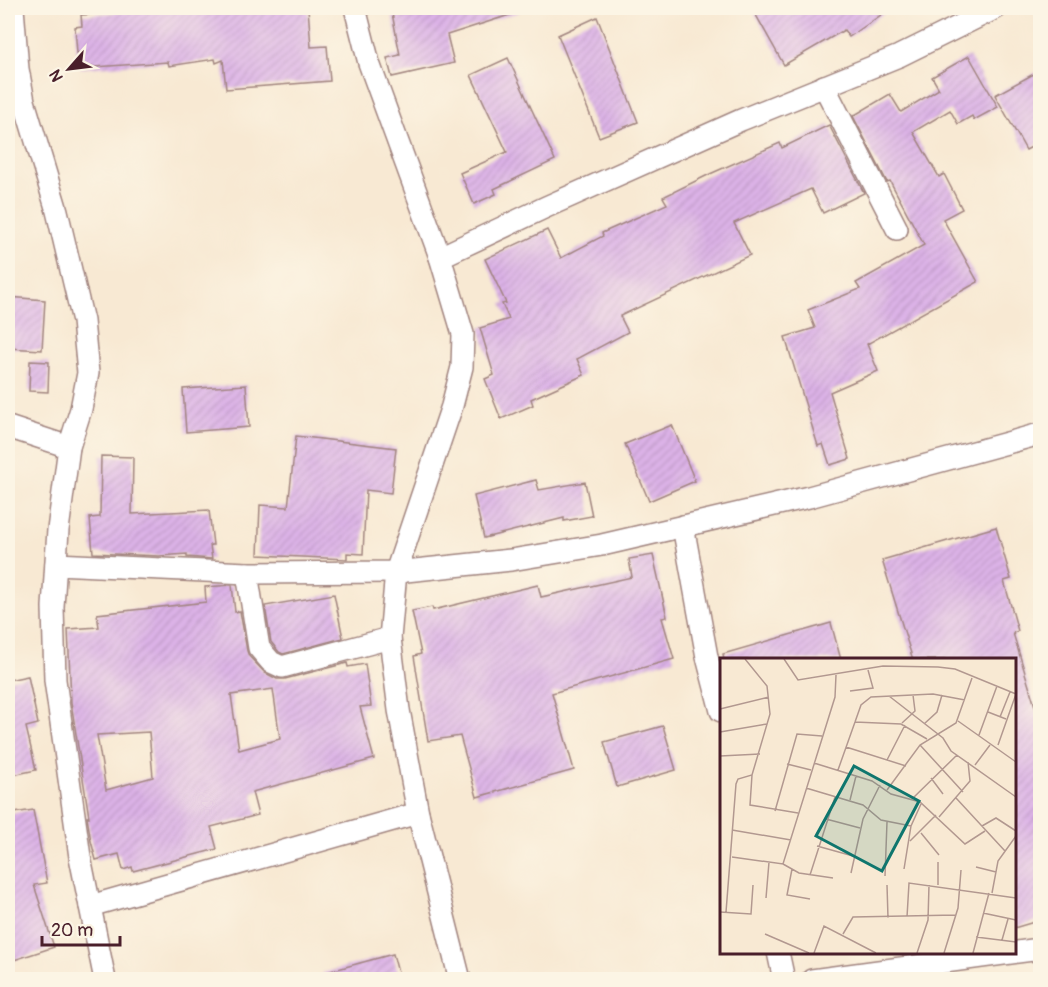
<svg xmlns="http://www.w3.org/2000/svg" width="1048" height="987" font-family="Pangolin,sans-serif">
  <defs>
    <pattern id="building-hatch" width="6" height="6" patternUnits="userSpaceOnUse" patternTransform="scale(1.5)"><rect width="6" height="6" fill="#dcb2e7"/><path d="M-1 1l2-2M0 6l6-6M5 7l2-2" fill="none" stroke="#be99c6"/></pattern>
  </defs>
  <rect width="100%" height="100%" fill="#fcf5e5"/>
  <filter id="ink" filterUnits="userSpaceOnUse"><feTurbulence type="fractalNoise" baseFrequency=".0167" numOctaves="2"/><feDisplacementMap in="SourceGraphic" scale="12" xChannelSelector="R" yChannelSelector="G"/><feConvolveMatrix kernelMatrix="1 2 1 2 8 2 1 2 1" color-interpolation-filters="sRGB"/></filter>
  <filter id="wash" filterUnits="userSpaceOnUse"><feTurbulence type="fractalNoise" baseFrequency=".008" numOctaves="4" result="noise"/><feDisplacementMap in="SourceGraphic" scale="24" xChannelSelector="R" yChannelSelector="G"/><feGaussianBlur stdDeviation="1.35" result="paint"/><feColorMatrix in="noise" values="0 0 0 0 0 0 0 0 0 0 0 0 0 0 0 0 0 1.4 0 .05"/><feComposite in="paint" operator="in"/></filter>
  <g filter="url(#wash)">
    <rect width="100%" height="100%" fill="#f8e9d3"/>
    <g id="blocks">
      <g fill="url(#building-hatch)" fill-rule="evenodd">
        <polygon points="190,8 308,8 311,47 327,46 330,81 226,89 223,60 216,63 215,59 169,66 168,62 80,68 79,53 77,53 75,27 82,26 81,15"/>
        <polygon points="391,8 518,8 519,12 447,35 454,63 392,77 387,58 400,55"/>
        <polygon points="752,8 891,8 849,37 844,30 784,65"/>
        <polygon points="597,17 638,122 599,137 558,35"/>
        <polygon points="969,56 998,107 974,120 972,116 958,124 950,110 913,132 939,177 944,174 962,209 943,219 978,282 867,344 878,371 830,392 850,459 830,465 823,444 818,446 785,337 815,328 808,310 860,289 856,283 924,245 890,181 887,182 853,116 890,94 901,112 939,89 932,77"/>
        <polygon points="508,58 555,160 494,189 496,194 474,204 460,173 507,152 471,75"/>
        <polygon points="1041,70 1041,142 1026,150 995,95"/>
        <polygon points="829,125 864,193 823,213 811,189 734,223 750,255 620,316 628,332 577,359 584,375 531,399 533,405 501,419 485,379 494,375 480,328 509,319 502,304 506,303 485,259 547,230 561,258 603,236 602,233 667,204 663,197 710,174 780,143 782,148"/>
        <polygon points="8,297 45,300 42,350 8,348"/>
        <polygon points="30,361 49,362 48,392 29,391"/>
        <polygon points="246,385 249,427 186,432 183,389"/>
        <polygon points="672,425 695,481 649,501 625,444"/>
        <polygon points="296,436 396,448 391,493 366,490 363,554 347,553 347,559 258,555 260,505 288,507"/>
        <polygon points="101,456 133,457 132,514 209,510 213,545 210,545 212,559 187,557 187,554 159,556 93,553 90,518 100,517"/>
        <polygon points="536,480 539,490 585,482 592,516 564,521 564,518 484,538 474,496"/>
        <polygon points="996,527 1011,579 1004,581 1018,631 1013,633 1041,726 1041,920 1014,928 1014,660 913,660 882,560"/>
        <polygon points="653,555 667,617 662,618 674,659 552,693 574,770 477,797 460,736 428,741 414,656 421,654 412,611 432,607 433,610 538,585 541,597 632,577 629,559"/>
        <path d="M232,585l3,27 5,-1 7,40 2,5 16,17 12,6h8l62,-16 1,4 17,-3 6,42 -11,1 14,52 -122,33 6,23 -47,12 6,22 -84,22 -1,-4 -9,3 -4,-16 -23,6 -5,-19 -4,-24h2l-18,-115 -3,-73 31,-2 -2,-13 109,-12 -1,-15zM273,689l7,50 -41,11 -8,-55zM149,732l4,45 -47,13 -9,-55z"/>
        <polygon points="334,594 343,638 283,654 279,652 271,642 265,606"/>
        <polygon points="831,623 841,660 724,660 723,654"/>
        <polygon points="28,676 38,724 26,727 36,770 8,776 8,680"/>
        <polygon points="663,726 676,770 617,787 604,742"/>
        <polygon points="33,810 47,883 34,885 54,947 8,962 8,814"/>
        <polygon points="393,954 400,980 323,980 323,973"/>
      </g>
    </g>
  </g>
  <g filter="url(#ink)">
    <use href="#blocks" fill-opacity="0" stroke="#a1847f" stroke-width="1.5"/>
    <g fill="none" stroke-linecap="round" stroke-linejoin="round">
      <defs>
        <g id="minor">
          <polyline points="13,8 18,69 24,101 57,211 83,321 88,373 81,409 69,447 58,530 53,607 55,680 80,857 105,980"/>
          <polyline points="355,8 369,63 440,257 463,334 462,367 452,406 396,572 390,638 399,710 418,813 460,980"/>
          <polyline points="824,86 897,229"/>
          <polyline points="440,257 546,207 741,120 899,56 996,8"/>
          <polyline points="8,427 69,447"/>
          <polyline points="683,526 707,657 721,711"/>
          <polyline points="56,564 247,573 396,572 511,560 602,545 809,497 1040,434"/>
          <polyline points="247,573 259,648 271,662 282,667 390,638"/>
          <polyline points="90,906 418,813"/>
          <polyline points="778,952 784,980"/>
          <polyline points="812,980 1040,949"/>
        </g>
      </defs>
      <use href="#minor" stroke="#a1847f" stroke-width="24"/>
      <use href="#minor" stroke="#fff" stroke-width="21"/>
    </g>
  </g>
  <g transform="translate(720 658)">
    <rect width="296" height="296" fill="#f8e9d3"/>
    <path fill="none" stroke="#b29890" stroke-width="1.5" d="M64,1l14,21 85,-14 55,1 17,2 61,25M130,33l23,-3 -5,-18M169,38l54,42 8,13 65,46M0,51l49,-12M268,54l18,7M280,59l10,-25M238,63l58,41M135,64l6,-17 10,-8 62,-3 32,6M182,65l13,-12 -2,-16M204,66l13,-12 5,-17M0,74l47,-8M259,77l18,-49M200,87l43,47M278,87l18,-51M126,89l60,19M0,98l40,-2M167,102l18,-35M94,105l58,18 19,13 29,8 45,42 20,-13M67,106l24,6M255,107l15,-20M118,112l17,-48 46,2 26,15M32,117l-2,30 48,8M211,120l12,16M86,130l57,17 18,15 30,6M167,132l33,-45 36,-22 16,-45M236,140l49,53M192,141l45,-44M130,142l6,-24M55,153l22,-77 25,2M219,159l31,-36 -2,-19M106,161l34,9M262,168l14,-8 20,13M12,172l59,10M201,175l18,22M190,183l26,-26M97,188l36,10M12,199l51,7 52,-167 1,-22M63,206l16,9 34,5M256,209l20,5M72,211l-5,26 23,4M184,211l7,-43 10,-22M131,215l12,-54 17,-34M90,217l25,-78M165,218l2,-54M167,227l1,33M218,227v-23M272,235l6,-32 18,-25M46,240l3,-36M0,254l31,2 2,-29M6,254l10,-128 2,-5 14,-4 18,-61 -3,-28 -22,-27M263,255l33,7M187,259l2,-34 107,15M45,276l44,19M123,276l10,-17 103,-2M256,279l40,5M282,282l6,-21M94,295l10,-27 52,27M197,295l11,-33 1,-35M224,295l14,-45 3,-38M253,295l16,-60"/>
    <path fill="#0f766e" fill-opacity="0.15" stroke="#0f766e" stroke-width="3" d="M134,108l65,35 -37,70 -66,-35z"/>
    <rect width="296" height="296" fill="none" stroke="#4a1f2b" stroke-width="3"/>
  </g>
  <rect width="1048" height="987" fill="none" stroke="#fcf5e5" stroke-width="30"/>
  <g transform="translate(69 69) rotate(242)" stroke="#fcf5e5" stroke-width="4.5" paint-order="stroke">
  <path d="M0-4.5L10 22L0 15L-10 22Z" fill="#4a1f2b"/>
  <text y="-9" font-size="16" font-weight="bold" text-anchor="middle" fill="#4a1f2b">N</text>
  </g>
  <path d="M42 936v9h78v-9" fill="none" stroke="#4a1f2b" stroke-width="3"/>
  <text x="51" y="936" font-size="18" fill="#4a1f2b" stroke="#fcf5e5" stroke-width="4.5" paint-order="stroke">20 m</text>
</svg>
